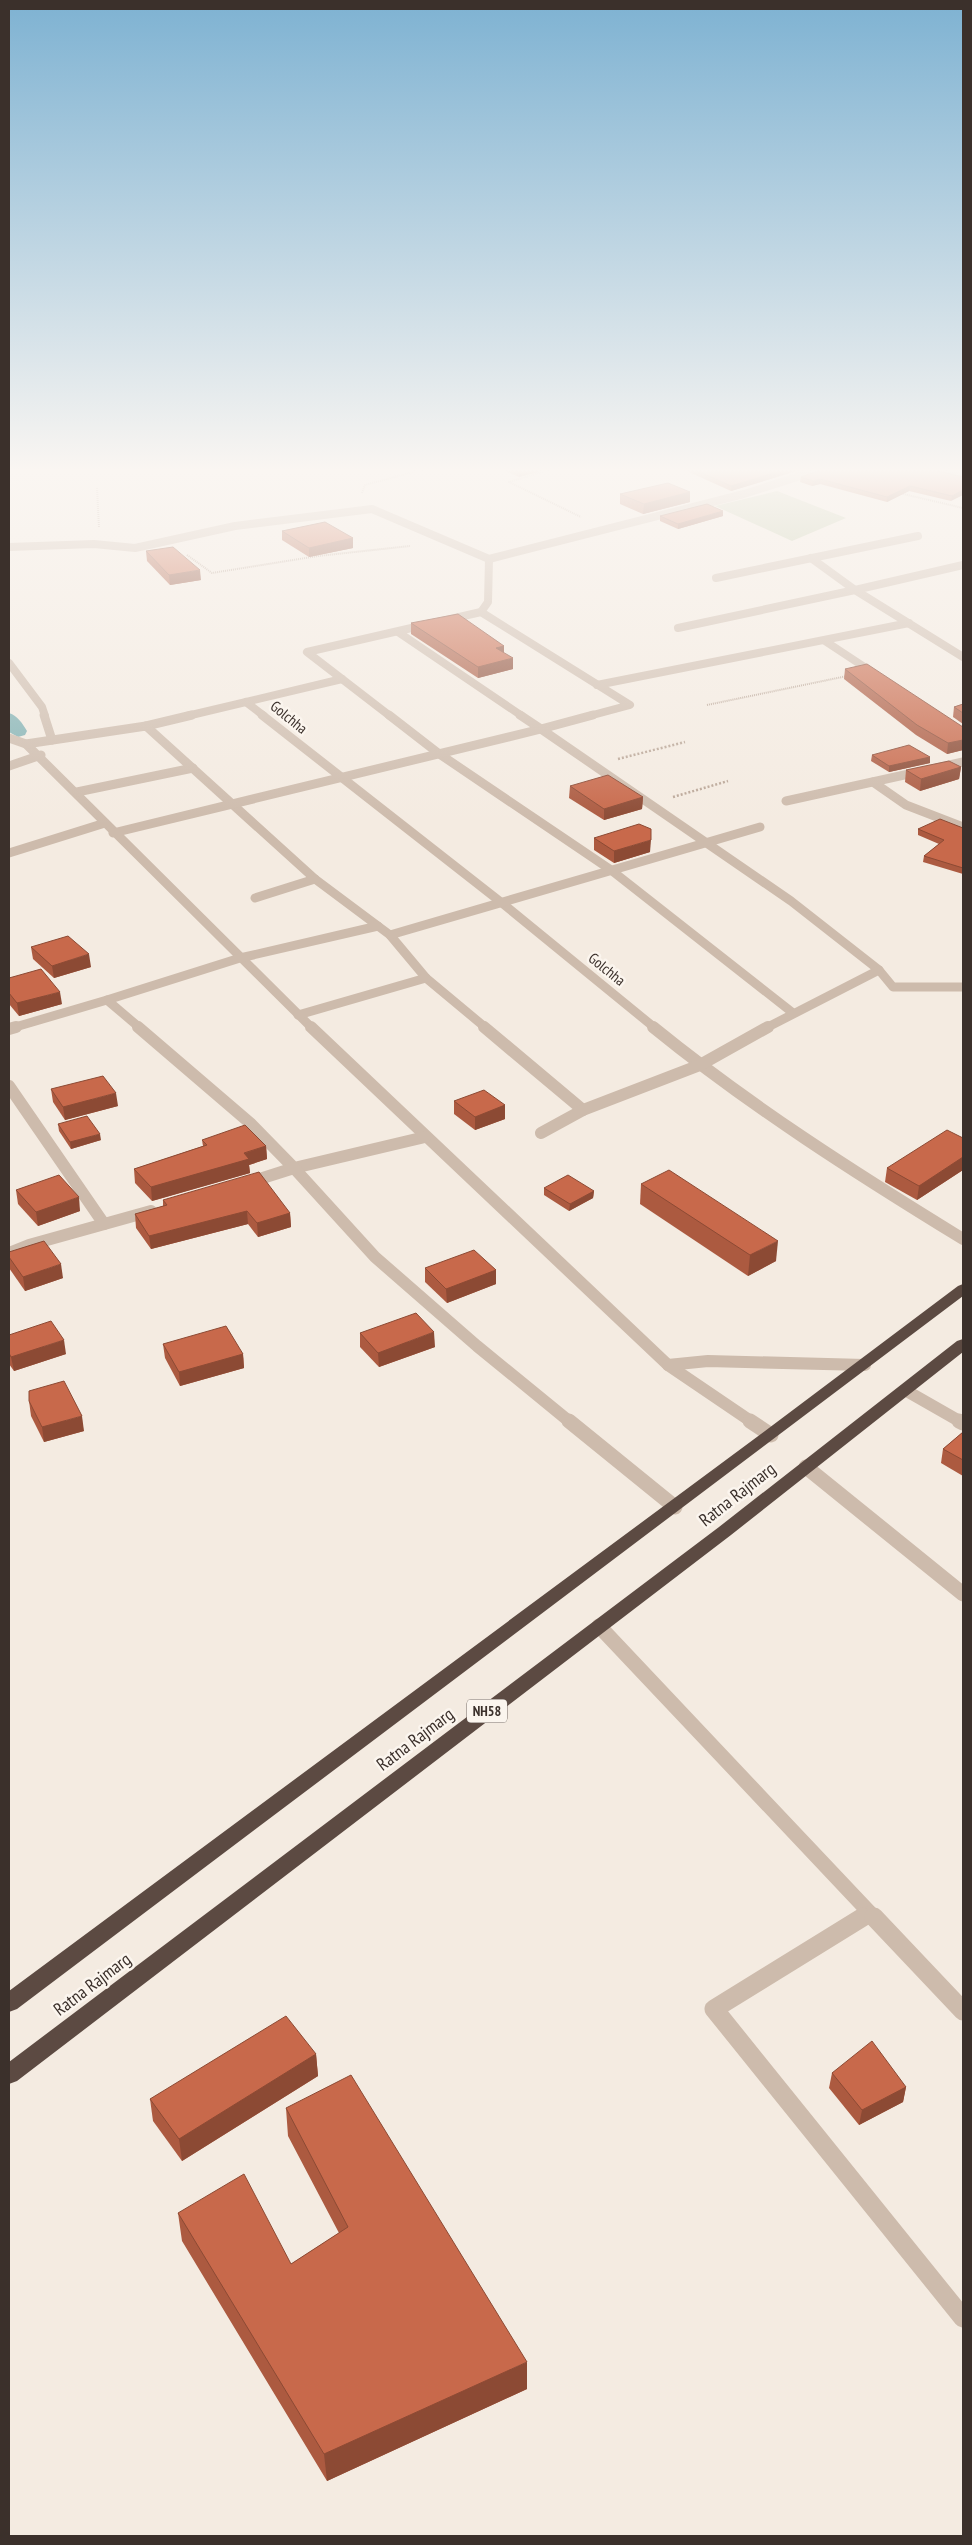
<svg xmlns="http://www.w3.org/2000/svg" width="972" height="2545" font-family="'PT Sans Narrow',sans-serif">
  <rect width="100%" height="100%" fill="#f4ebe1"/>
  <polygon fill="#b8c4a0" points="777,491 846,518 792,541 715,506"/>
  <g fill="none" stroke-linecap="round" stroke-linejoin="round">
    <path fill="#7fb0b2" fill-rule="evenodd" d="M9,713c9,3 13,10 18,18l-2,4 -7,2 -9,-5z"/>
    <g stroke="#b9a596" stroke-width="2" stroke-dasharray="1 1" stroke-linecap="butt">
      <polyline points="555,468 509,482 581,517"/>
      <polyline points="97,488 99,528"/>
      <polyline points="362,493 365,485 428,468"/>
      <polyline points="899,493 963,508"/>
      <polyline points="187,555 212,573 318,556 410,546"/>
      <polyline points="707,705 847,676"/>
    </g>
    <g stroke="#b9a596" stroke-width="2.5" stroke-dasharray="2 2" stroke-linecap="butt">
      <polyline points="618,759 685,742"/>
      <polyline points="673,797 728,781"/>
    </g>
    <polyline stroke="#cdbbac" stroke-width="9" points="9,738 26,744 312,1028"/>
    <polyline stroke="#cdbbac" stroke-width="12" points="311,1027 668,1365 752,1422"/>
    <polyline stroke="#cdbbac" stroke-width="15" points="750,1421 771,1435"/>
    <g stroke="#cdbbac" stroke-width="8">
      <polyline points="929,468 963,478"/>
      <polyline points="9,547 94,544 135,548 235,526 372,509 489,559 744,494 825,468"/>
      <polyline points="963,565 855,590 963,657"/>
      <polyline points="716,578 918,536"/>
      <polyline points="481,612 488,602 489,559"/>
      <polyline points="678,628 855,590 811,558"/>
      <polyline points="398,632 522,716"/>
      <polyline points="825,641 875,674"/>
      <polyline points="9,663 42,707 45,716"/>
      <polyline points="597,685 909,623"/>
      <polyline points="246,702 264,716"/>
      <polyline points="187,716 342,679"/>
      <polyline points="390,716 307,652 481,612 630,705 589,716"/>
    </g>
    <g stroke="#cdbbac" stroke-width="9">
      <polyline points="44,715 52,740"/>
      <polyline points="262,715 502,903 655,1028"/>
      <polyline points="389,715 438,753 611,870 793,1013"/>
      <polyline points="593,715 541,729 791,901 879,970 893,987 963,987"/>
      <polyline points="146,726 192,715"/>
      <polyline points="26,744 146,726 315,879 390,935 426,978 486,1028"/>
      <polyline points="9,766 41,755"/>
      <polyline points="873,782 906,805 963,827"/>
      <polyline points="77,792 193,768"/>
      <polyline points="786,801 963,762"/>
      <polyline points="113,833 541,729 520,715"/>
      <polyline points="9,853 105,823"/>
      <polyline points="255,898 315,879"/>
      <polyline points="390,935 760,827"/>
      <polyline points="107,1000 240,958 378,926"/>
      <polyline points="298,1015 426,978"/>
      <polyline points="12,1028 107,1000 140,1028"/>
      <polyline points="766,1028 879,970"/>
    </g>
    <g stroke="#cdbbac" stroke-width="12">
      <polyline points="138,1027 250,1123 294,1168 425,1137"/>
      <polyline points="484,1027 583,1110"/>
      <path d="M653,1027c97,79 204,147 310,212"/>
      <polyline points="9,1029 16,1027"/>
      <polyline points="9,1086 104,1224"/>
      <polyline points="541,1133 583,1110 700,1065 768,1027"/>
      <polyline points="247,1183 294,1168 375,1257 477,1346 570,1422"/>
      <polyline points="9,1253 29,1245 151,1211"/>
      <polyline points="668,1365 708,1361 865,1365"/>
      <polyline points="905,1390 961,1422"/>
    </g>
    <g stroke="#cdbbac" stroke-width="15">
      <polyline points="569,1421 675,1507"/>
      <polyline points="959,1421 963,1423"/>
      <polyline points="806,1467 963,1594"/>
      <polyline points="599,1626 870,1913 861,1919"/>
      <polyline points="870,1913 875,1919"/>
    </g>
    <g stroke="#cdbbac" stroke-width="19">
      <polyline points="863,1917 714,2009 963,2318"/>
      <polyline points="874,1917 963,2011"/>
    </g>
    <g fill="#5c4a42" fill-rule="evenodd">
      <polygon points="963,1284 963,1296 17,2009 9,2012 9,1991 765,1431 958,1286"/>
      <polygon points="963,1339 963,1352 731,1535 17,2081 9,2084 9,2062 719,1527 957,1341"/>
    </g>
  </g>
  <g fill="#ac5a40">
    <polygon points="499,468 552,468 519,477"/>
    <polygon points="680,468 806,468 731,491"/>
    <polygon points="801,477 963,477 951,501 909,491 887,502 820,484 812,486 800,482"/>
    <polygon points="690,492 690,502 643,514 620,504 620,494"/>
    <polygon points="660,516 723,516 678,529 660,521"/>
    <polygon points="282,531 353,538 353,548 309,557 282,540"/>
    <polygon points="146,551 201,580 170,585 147,561"/>
    <polygon points="411,623 504,646 504,653 513,669 478,678 411,634"/>
    <polygon points="845,669 963,727 963,750 947,754 916,735 844,679"/>
    <polygon points="963,704 963,724 953,717 954,707"/>
    <polygon points="872,755 930,757 930,763 889,772 871,761"/>
    <polygon points="961,767 959,779 920,791 905,782 906,770"/>
    <polygon points="570,786 643,797 642,809 604,820 569,798"/>
    <polygon points="963,828 963,874 923,862 924,856 939,844 918,835 918,829"/>
    <polygon points="594,838 650,852 614,863 594,850"/>
    <polygon points="31,947 91,967 54,978 33,959"/>
    <polygon points="9,978 62,1004 19,1016 9,1004"/>
    <polygon points="51,1089 118,1106 65,1120 53,1102"/>
    <polygon points="454,1101 505,1105 505,1119 475,1130 454,1114"/>
    <polygon points="58,1124 101,1140 71,1149 59,1131"/>
    <polygon points="963,1138 963,1170 917,1200 885,1182 887,1168"/>
    <polygon points="202,1140 266,1146 267,1159 249,1165 250,1173 152,1201 135,1183 134,1169 203,1146"/>
    <polygon points="641,1184 776,1261 748,1276 640,1204"/>
    <polygon points="544,1188 594,1191 593,1198 569,1211 544,1195"/>
    <polygon points="16,1190 80,1211 38,1226 18,1204"/>
    <polygon points="163,1200 290,1213 291,1227 258,1237 248,1224 151,1249 136,1228 135,1214 163,1206"/>
    <polygon points="9,1252 63,1278 25,1291 9,1268"/>
    <polygon points="425,1268 496,1270 496,1284 447,1303 425,1282"/>
    <polygon points="360,1333 435,1347 379,1367 360,1347"/>
    <polygon points="9,1335 66,1354 14,1371 9,1364"/>
    <polygon points="163,1344 243,1354 244,1368 180,1386 165,1358"/>
    <polygon points="29,1401 84,1431 44,1442 31,1416"/>
    <polygon points="963,1432 963,1476 941,1463 943,1449"/>
    <polygon points="316,2054 318,2076 182,2161 153,2121 150,2099"/>
    <polygon points="832,2073 906,2087 903,2102 859,2125 829,2088"/>
    <polygon points="286,2108 527,2389 327,2481 182,2241 178,2213 291,2264 339,2233 288,2136"/>
  </g>
  <g fill="#8c4a34">
    <polygon points="534,468 552,468 519,477 519,472"/>
    <polygon points="790,468 806,468 731,491 731,486"/>
    <polygon points="820,479 820,484 812,486 813,481"/>
    <polygon points="910,486 909,491 887,502 887,497"/>
    <polygon points="963,490 963,495 951,501 952,496"/>
    <polygon points="690,492 690,502 643,514 644,504"/>
    <polygon points="723,511 723,516 678,529 678,524"/>
    <polygon points="353,538 353,548 309,557 309,548"/>
    <polygon points="200,570 201,580 170,585 169,575"/>
    <polygon points="504,646 504,657 496,648"/>
    <polygon points="513,658 513,669 478,678 478,667"/>
    <polygon points="963,740 963,750 947,754 948,743"/>
    <polygon points="930,757 930,763 889,772 889,766"/>
    <polygon points="961,767 959,779 920,791 921,779"/>
    <polygon points="643,797 642,809 604,820 604,809"/>
    <polygon points="651,840 650,852 614,863 614,851"/>
    <polygon points="89,954 91,967 54,978 52,966"/>
    <polygon points="60,992 62,1004 19,1016 17,1003"/>
    <polygon points="116,1093 118,1106 65,1120 63,1107"/>
    <polygon points="505,1105 505,1119 475,1130 475,1117"/>
    <polygon points="100,1134 101,1140 71,1149 70,1142"/>
    <polygon points="266,1146 267,1159 249,1165 250,1173 152,1201 151,1187"/>
    <polygon points="963,1157 963,1170 917,1200 919,1186"/>
    <polygon points="594,1191 593,1198 569,1211 570,1204"/>
    <polygon points="79,1197 80,1211 38,1226 36,1212"/>
    <polygon points="247,1211 248,1224 151,1249 149,1236"/>
    <polygon points="290,1213 291,1227 258,1237 257,1223"/>
    <polygon points="778,1241 776,1261 748,1276 750,1255"/>
    <polygon points="61,1264 63,1278 25,1291 23,1277"/>
    <polygon points="496,1270 496,1284 447,1303 446,1289"/>
    <polygon points="434,1332 435,1347 379,1367 378,1353"/>
    <polygon points="64,1340 66,1354 14,1371 11,1357"/>
    <polygon points="243,1354 244,1368 180,1386 179,1372"/>
    <polygon points="82,1416 84,1431 44,1442 42,1427"/>
    <polygon points="316,2054 318,2076 182,2161 179,2139"/>
    <polygon points="906,2087 903,2102 859,2125 862,2110"/>
    <polygon points="527,2362 527,2389 327,2481 324,2454"/>
  </g>
  <g fill="#c8694b" stroke="#8c4a34">
    <polygon points="510,468 534,468 519,472"/>
    <polygon points="691,468 790,468 731,486"/>
    <polygon points="826,468 927,468 963,477 963,490 952,496 910,486 887,497 820,479 813,481 801,477"/>
    <polygon points="668,483 690,492 644,504 620,494"/>
    <polygon points="707,504 723,511 678,524 660,516"/>
    <polygon points="325,522 353,538 309,548 282,531"/>
    <polygon points="173,547 200,570 169,575 146,551"/>
    <polygon points="458,614 504,646 496,648 513,658 478,667 411,623"/>
    <polygon points="867,664 963,727 963,740 948,743 917,725 845,669"/>
    <polygon points="963,704 963,713 954,707"/>
    <polygon points="909,745 930,757 889,766 872,755"/>
    <polygon points="949,761 961,767 921,779 906,770"/>
    <polygon points="608,775 643,797 604,809 570,786"/>
    <polygon points="940,819 963,828 963,868 924,856 944,840 918,829"/>
    <polygon points="639,824 651,829 651,840 614,851 594,838"/>
    <polygon points="68,936 89,954 52,966 31,947"/>
    <polygon points="41,969 60,992 17,1003 9,993 9,978"/>
    <polygon points="103,1076 116,1093 63,1107 51,1089"/>
    <polygon points="484,1090 505,1105 475,1117 454,1101"/>
    <polygon points="87,1116 100,1134 70,1142 58,1124"/>
    <polygon points="245,1125 266,1146 244,1153 249,1159 151,1187 134,1169 207,1145 202,1140"/>
    <polygon points="947,1130 963,1138 963,1157 919,1186 887,1168"/>
    <polygon points="669,1170 778,1241 750,1255 641,1184"/>
    <polygon points="259,1172 290,1213 257,1223 247,1211 149,1236 135,1214 167,1205 163,1200"/>
    <polygon points="59,1175 79,1197 36,1212 16,1190"/>
    <polygon points="568,1175 594,1191 570,1204 544,1188"/>
    <polygon points="44,1241 61,1264 23,1277 9,1257 9,1252"/>
    <polygon points="474,1250 496,1270 446,1289 425,1268"/>
    <polygon points="416,1313 434,1332 378,1353 360,1333"/>
    <polygon points="51,1321 64,1340 11,1357 9,1353 9,1335"/>
    <polygon points="226,1326 243,1354 179,1372 163,1344"/>
    <polygon points="64,1381 82,1416 42,1427 29,1401 29,1391"/>
    <polygon points="963,1432 963,1460 943,1449"/>
    <polygon points="286,2016 316,2054 179,2139 150,2099"/>
    <polygon points="872,2041 906,2087 862,2110 832,2073"/>
    <polygon points="351,2075 527,2362 324,2454 178,2213 244,2174 291,2264 348,2227 286,2108"/>
  </g>
  <linearGradient id="sky" x2="0" y2="1"><stop stop-color="#7eb2d2"/><stop offset="0.57" stop-color="#faf6f2"/><stop offset="1" stop-color="#faf6f2" stop-opacity="0"/></linearGradient>
  <rect width="972" height="825" fill="url(#sky)"/>
  <g text-anchor="middle" dominant-baseline="central" stroke-width="5" stroke-linejoin="round" paint-order="stroke">
    <rect fill="#fbf5ee" stroke="#756b66" stroke-width="1" x="467" y="1699.5" width="40" height="23" rx="4"/>
    <g font-size="14" font-weight="bold" fill="#3b302b">
      <text x="487" y="1711">NH58</text>
    </g>
    <g font-size="15" fill="#3b302b" stroke="#fbf5ee">
      <text transform="translate(289 717) rotate(39)">Golchha</text>
      <text transform="translate(607 969) rotate(39)">Golchha</text>
    </g>
    <g font-size="18" fill="#3b302b" stroke="#fbf5ee">
      <text transform="translate(737 1494) rotate(-38)">Ratna Rajmarg</text>
      <text transform="translate(415 1739) rotate(-37)">Ratna Rajmarg</text>
      <text transform="translate(92 1984) rotate(-37)">Ratna Rajmarg</text>
    </g>
  </g>
  <rect width="972" height="2545" fill="none" stroke="#3b302b" stroke-width="20"/>
</svg>
